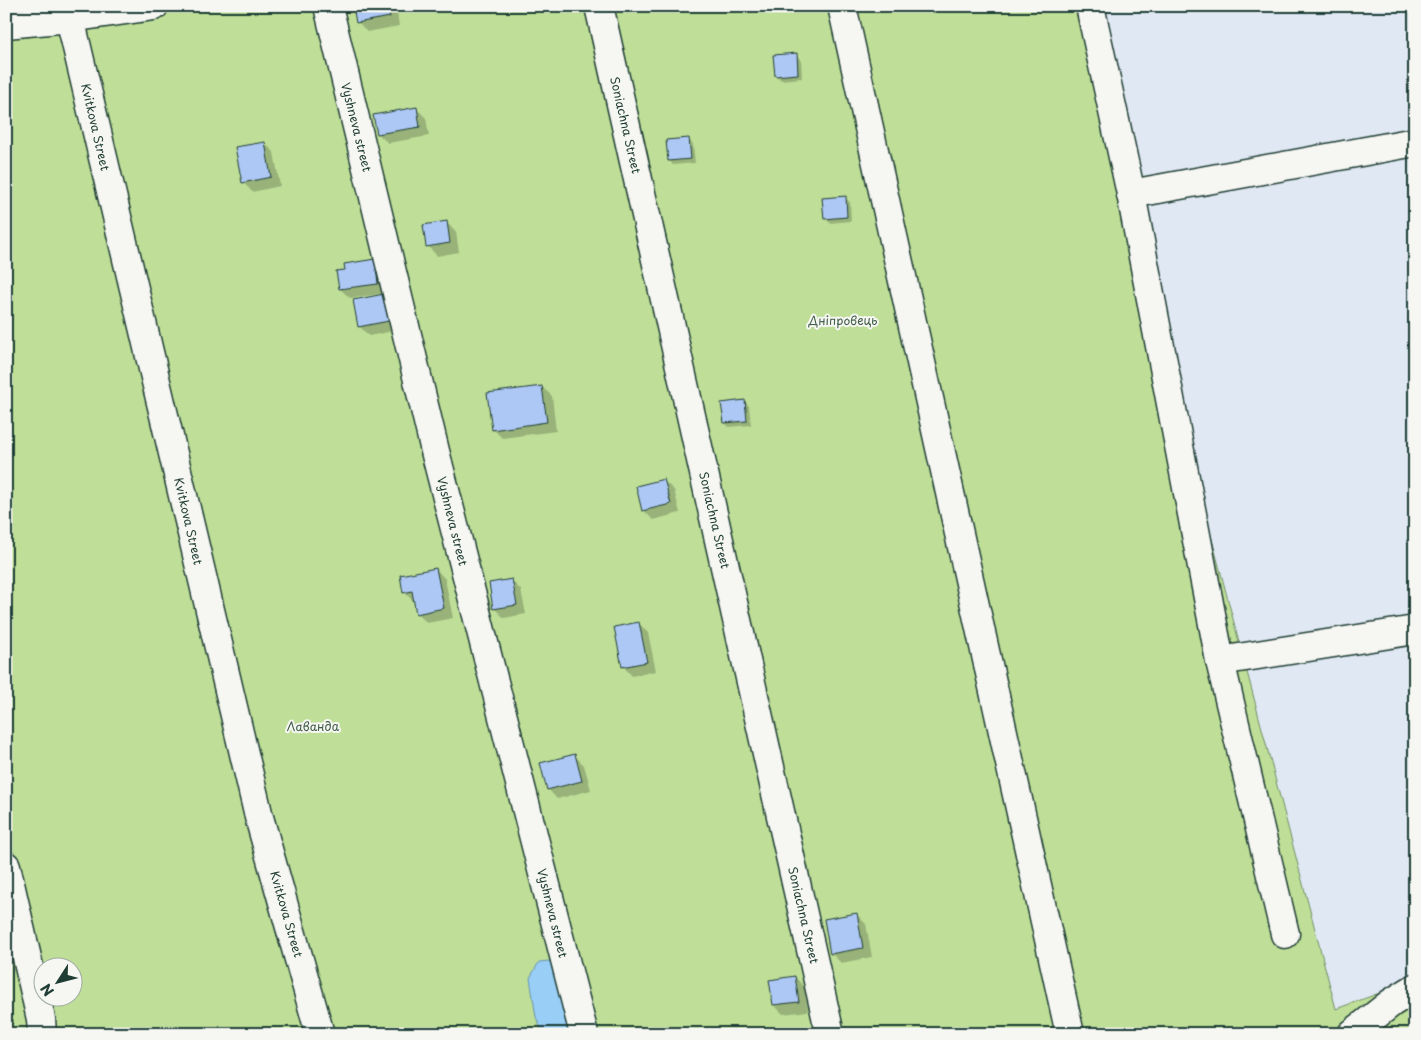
<svg xmlns="http://www.w3.org/2000/svg" width="1421" height="1040" font-family="'Playpen Sans',sans-serif">
  <rect width="100%" height="100%" fill="#e0e8f3"/>
  <filter id="ink" filterUnits="userSpaceOnUse"><feTurbulence type="fractalNoise" baseFrequency=".02" numOctaves="2"/><feDisplacementMap in="SourceGraphic" scale="10" xChannelSelector="R" yChannelSelector="G"/><feConvolveMatrix kernelMatrix="1 2 1 2 8 2 1 2 1" color-interpolation-filters="sRGB"/></filter>
  <g filter="url(#ink)">
    <path fill="#bfdf98" stroke="#6f8e66" fill-rule="evenodd" d="M6,6h1078l106,450 146,553 79,-29v54h-1402l-7,-9zM42,968h30v30h-30z"/>
    <polygon fill="#99cef7" stroke="#6894a9" points="549,961 557,973 575,1034 543,1034 536,1017 530,978 539,962"/>
    <g fill="#0003">
      <polygon points="355,6 396,6 399,26 367,32 358,22"/>
      <polygon points="796,55 801,59 802,78 781,80 776,75"/>
      <polygon points="416,108 426,118 429,136 388,143 378,134"/>
      <polygon points="689,140 693,144 695,163 673,165 669,160"/>
      <polygon points="264,143 274,152 280,186 252,192 243,182"/>
      <polygon points="845,198 850,202 851,221 830,223 825,218"/>
      <polygon points="447,223 456,232 459,252 437,256 428,246"/>
      <polygon points="374,261 384,270 387,293 350,298 340,289 346,271"/>
      <polygon points="383,296 398,330 369,336 359,326"/>
      <polygon points="542,387 552,396 556,431 502,438 493,429"/>
      <polygon points="744,401 749,406 751,425 729,427 725,423"/>
      <polygon points="664,481 674,490 680,513 653,520 643,510"/>
      <polygon points="436,569 445,579 453,618 427,623 417,613 414,602 404,592"/>
      <polygon points="512,581 521,590 526,614 504,618 495,609"/>
      <polygon points="639,623 648,633 656,671 632,676 623,666"/>
      <polygon points="575,756 584,765 591,790 557,799 548,789"/>
      <polygon points="857,915 866,924 872,957 841,963 831,953"/>
      <polygon points="795,977 804,987 808,1011 783,1014 774,1005"/>
    </g>
    <g fill="#aec8f5" stroke="#1f3d34">
      <polygon points="353,6 388,6 390,17 356,23"/>
      <polygon points="797,53 798,74 775,76 773,55"/>
      <polygon points="417,107 420,127 377,134 373,115"/>
      <polygon points="689,138 691,159 668,161 666,140"/>
      <polygon points="265,142 271,177 242,183 235,147"/>
      <polygon points="846,196 847,217 824,219 822,198"/>
      <polygon points="447,221 450,243 426,247 423,225"/>
      <polygon points="375,259 378,284 339,289 336,271 345,270 344,264"/>
      <polygon points="384,294 389,321 358,327 353,300"/>
      <polygon points="542,386 547,422 492,430 487,393"/>
      <polygon points="745,400 747,421 724,423 721,403"/>
      <polygon points="664,479 671,504 642,511 636,486"/>
      <polygon points="436,568 444,608 416,614 412,591 403,593 400,575"/>
      <polygon points="512,579 517,605 493,609 489,583"/>
      <polygon points="639,622 647,662 622,667 614,627"/>
      <polygon points="575,754 582,781 547,790 540,763"/>
      <polygon points="857,913 863,948 830,954 824,919"/>
      <polygon points="795,976 799,1002 773,1005 769,980"/>
    </g>
    <g fill="none" stroke-linecap="round" stroke-linejoin="round">
      <defs>
        <g id="minor">
          <polyline points="70,6 70,18 259,817 320,1034"/>
          <polyline points="328,6 435,451 584,1034"/>
          <polyline points="599,6 830,1034"/>
          <polyline points="842,6 1070,1034"/>
          <polyline points="1090,6 1131,194 1220,661 1285,934"/>
          <polyline points="6,24 70,18 154,6"/>
          <polyline points="1131,194 1415,142"/>
          <polyline points="1220,661 1415,630"/>
          <polyline points="6,866 41,1019 42,1034"/>
          <polyline points="1352,1034 1391,1003 1415,988"/>
        </g>
      </defs>
      <use href="#minor" stroke="#1f3d34" stroke-width="31"/>
      <use href="#minor" stroke="#f6f6f2" stroke-width="28"/>
    </g>
  </g>
  <g text-anchor="middle" dominant-baseline="central" stroke-width="4" stroke-linejoin="round" paint-order="stroke">
    <g font-size="12" fill="#1f3d34" stroke="#f6f6f2">
      <text transform="translate(626 125) rotate(77)">Soniachna Street</text>
      <text transform="translate(96 127) rotate(77)">Kvitkova Street</text>
      <text transform="translate(357 127) rotate(76)">Vyshneva street</text>
      <text transform="translate(715 520) rotate(77)">Soniachna Street</text>
      <text transform="translate(189 521) rotate(77)">Kvitkova Street</text>
      <text transform="translate(453 521) rotate(76)">Vyshneva street</text>
      <text transform="translate(553 913) rotate(76)">Vyshneva street</text>
      <text transform="translate(287 914) rotate(74)">Kvitkova Street</text>
      <text transform="translate(804 915) rotate(77)">Soniachna Street</text>
    </g>
    <g font-size="12" fill="#3f5d48" stroke="#f6f6f2">
      <text x="843" y="320">Дніпровець</text>
      <text x="313" y="726">Лаванда</text>
    </g>
  </g>
  <rect width="1421" height="1040" fill="none" stroke="#f6f6f2" stroke-width="25"/>
  <rect x="12" y="12" width="1396" height="1015" fill="none" stroke="#1f3d34" stroke-width="2" filter="url(#ink)"/>
  <g transform="translate(58 982) rotate(234)"><circle r="24" fill="#f6f6f2" stroke="#a0aca6"/>
  <path d="M0-4L9 19L0 12L-9 19Z" fill="#1f3d34"/>
  <text y="-8" font-size="14" font-weight="bold" text-anchor="middle" fill="#1f3d34">N</text>
  </g>
</svg>
